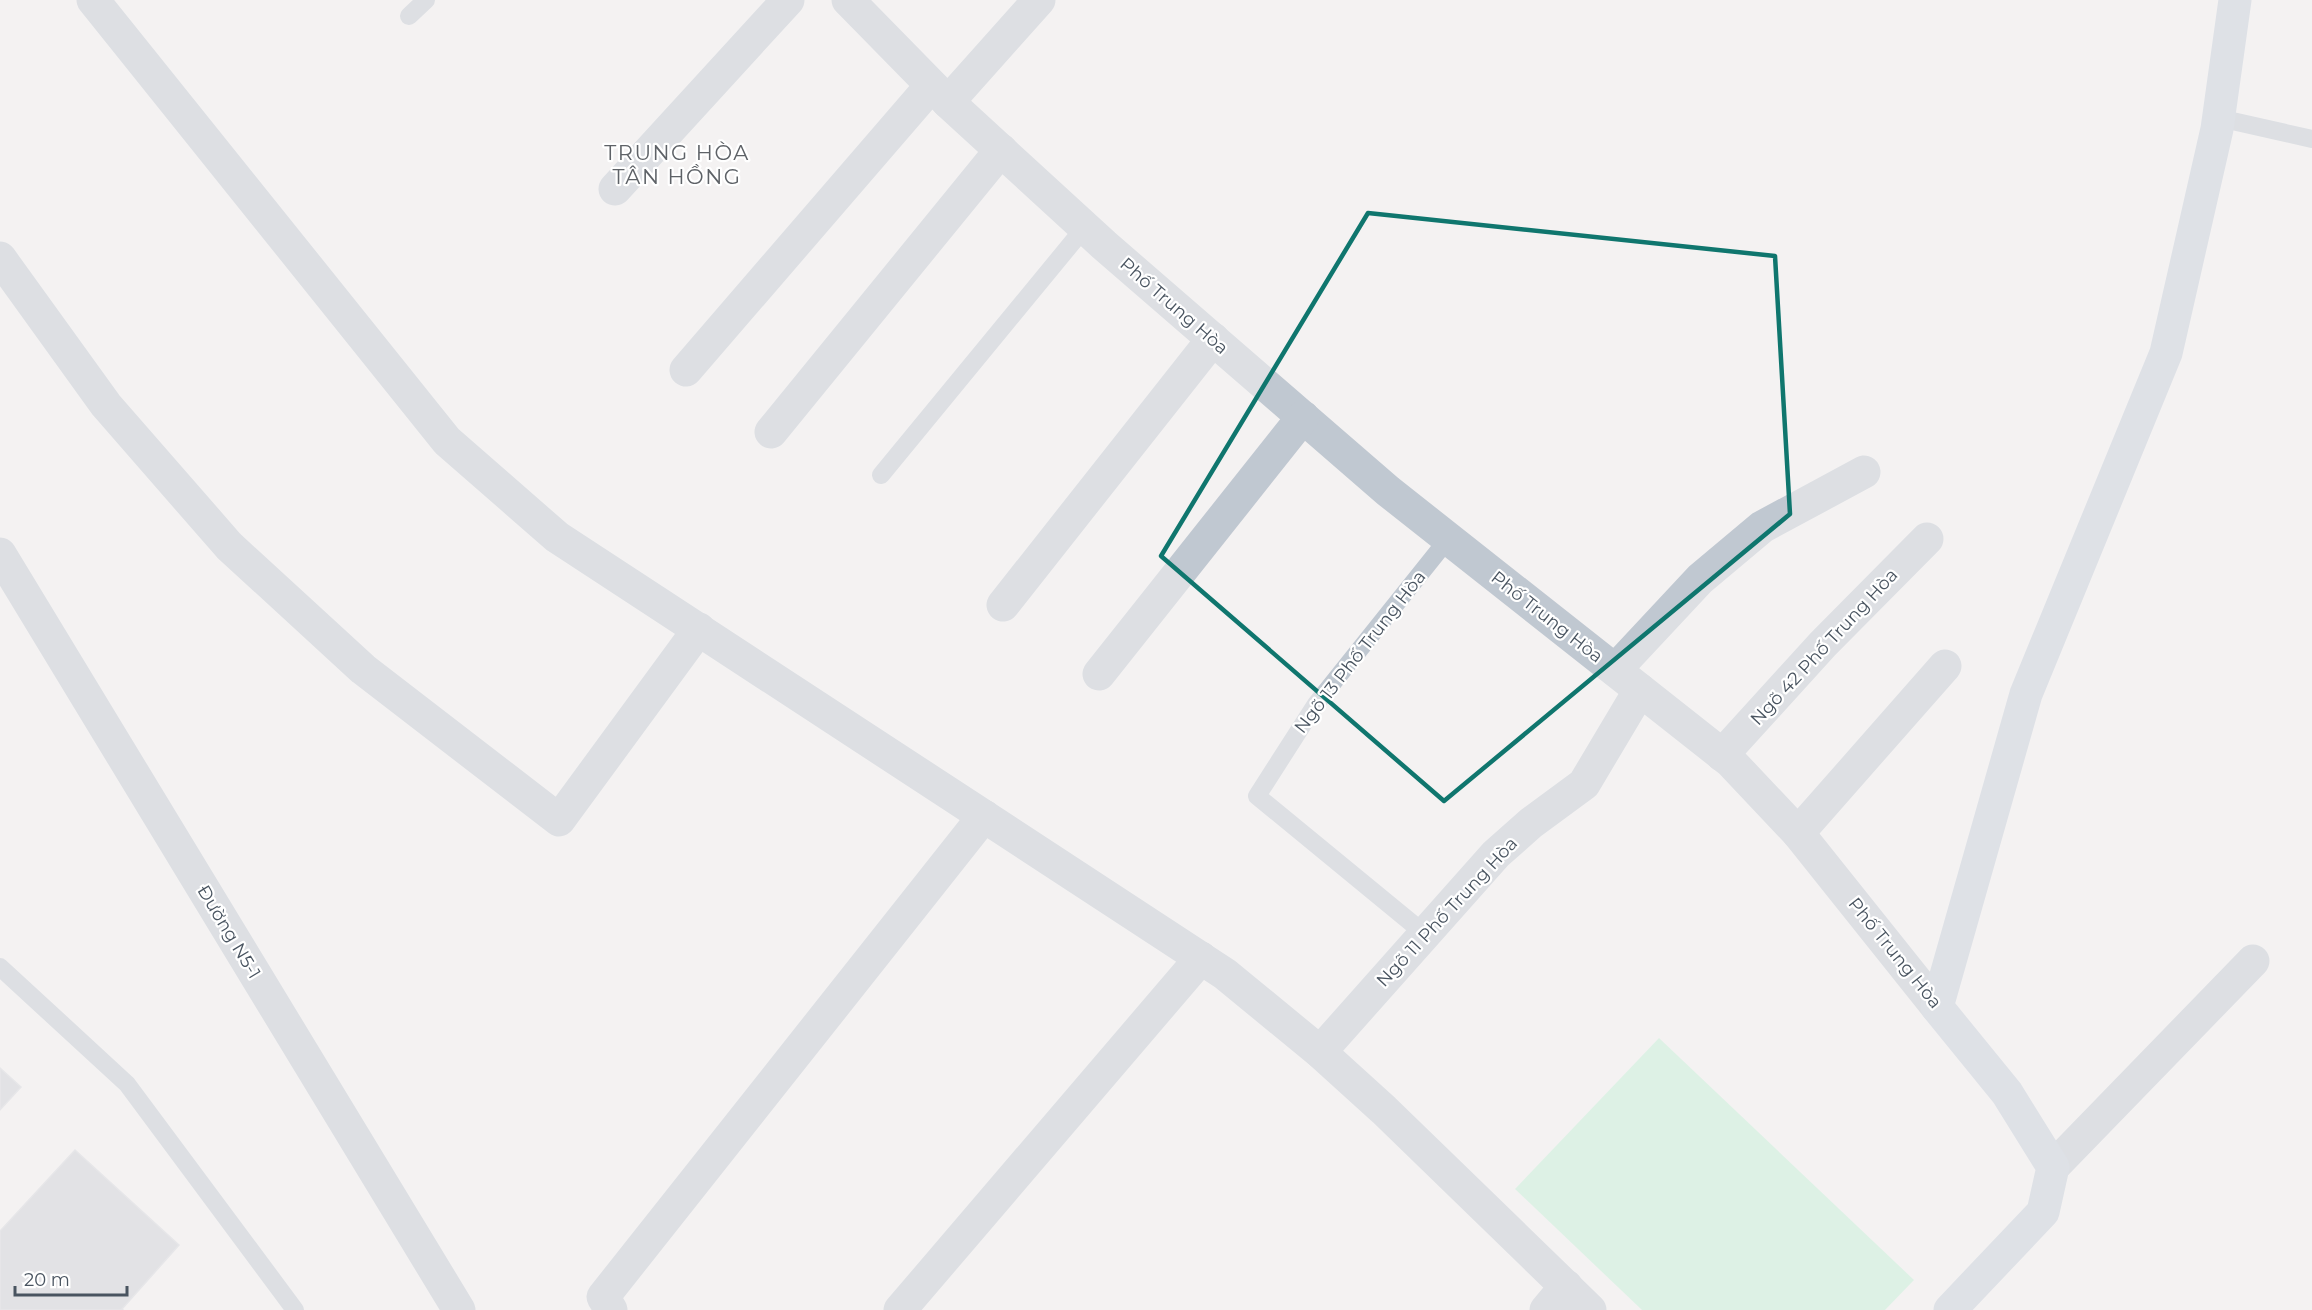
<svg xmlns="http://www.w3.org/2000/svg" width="2312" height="1310" font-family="Montserrat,sans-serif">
  <rect width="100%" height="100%" fill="#f4f2f2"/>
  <polygon fill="#c2f0d6" points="1659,1038 1914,1280 1885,1310 1642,1310 1515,1189"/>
  <g fill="#ccced4" stroke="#d6d8dd" stroke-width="1.5">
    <polygon points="0,1068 21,1087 0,1110"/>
    <polygon points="75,1150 179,1245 122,1309 123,1310 0,1310 0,1231"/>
  </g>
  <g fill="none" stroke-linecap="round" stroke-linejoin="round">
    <g stroke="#c0c8d1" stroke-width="18">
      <polyline points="409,16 426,0"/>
      <polyline points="2219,118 2312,139"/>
      <polyline points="881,475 1085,227"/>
      <polyline points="1425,934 1257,796 1316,704 1448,539"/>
      <polyline points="0,967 127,1084 295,1310"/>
    </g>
    <g stroke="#c0c8d1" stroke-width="33">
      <polyline points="93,0 447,441 557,537 1225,974 1320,1052 1384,1110 1590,1310"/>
      <polyline points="848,0 948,102 1104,245 1388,491 1730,761 1798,833 1937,1007"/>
      <polyline points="948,102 1039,0"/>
      <polyline points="615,189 788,0"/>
      <polyline points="0,258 106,405 229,546 363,669 559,820 699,629"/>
      <polyline points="686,370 931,86"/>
      <polyline points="771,432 1001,150"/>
      <polyline points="0,554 459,1310"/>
      <polyline points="1003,605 1213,339"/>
      <polyline points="1615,670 1700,579 1762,527 1864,472"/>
      <polyline points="1099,674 1303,417"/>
      <polyline points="1722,755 1823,644 1927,539"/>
      <polyline points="1798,833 1945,666"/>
      <polyline points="1320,1052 1496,854 1531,823 1584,784 1640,690"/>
      <polyline points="2053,1167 2253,961"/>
      <polyline points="611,1310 603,1297 984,816"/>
      <polyline points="900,1310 1201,958"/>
      <polyline points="1546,1310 1566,1286"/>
    </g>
    <polyline stroke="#c3ccd8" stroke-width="33" points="1950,1310 2043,1212 2053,1167 2007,1093 1937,1007 2026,694 2166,353 2217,129 2235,0"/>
  </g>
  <path d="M0 0H2312V1310H0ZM1368,213l407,43 15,258 -346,287 -283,-245z" fill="#f4f2f2" fill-opacity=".55" fill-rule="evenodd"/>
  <path fill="none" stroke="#0f766e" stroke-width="4.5" stroke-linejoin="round" d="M1368,213l407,43 15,258 -346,287 -283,-245z"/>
  <g text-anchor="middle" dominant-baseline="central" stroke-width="4.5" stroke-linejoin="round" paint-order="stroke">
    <g font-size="18" fill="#495460" stroke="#fff">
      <text transform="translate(1174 306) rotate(41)">Phố Trung Hòa</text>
      <text transform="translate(1547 617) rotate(38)">Phố Trung Hòa</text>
      <text transform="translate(1824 647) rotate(-47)">Ngõ 42 Phố Trung Hòa</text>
      <text transform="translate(1360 652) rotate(-52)">Ngõ 13 Phố Trung Hòa</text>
      <text transform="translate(1447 912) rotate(-47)">Ngõ 11 Phố Trung Hòa</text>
      <text transform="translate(229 932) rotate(59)">Đường N5-1</text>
      <text transform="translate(1895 953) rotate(51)">Phố Trung Hòa</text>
    </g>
    <g font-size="21" letter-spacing="1.5" fill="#5e6267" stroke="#fff">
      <text x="677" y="152">TRUNG HÒA<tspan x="677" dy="24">TÂN HỒNG</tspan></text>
    </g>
  </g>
  <path d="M15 1286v9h112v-9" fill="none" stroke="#495460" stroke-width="3"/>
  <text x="24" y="1286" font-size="18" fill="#495460" stroke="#ffffff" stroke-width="4.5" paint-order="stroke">20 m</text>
</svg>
